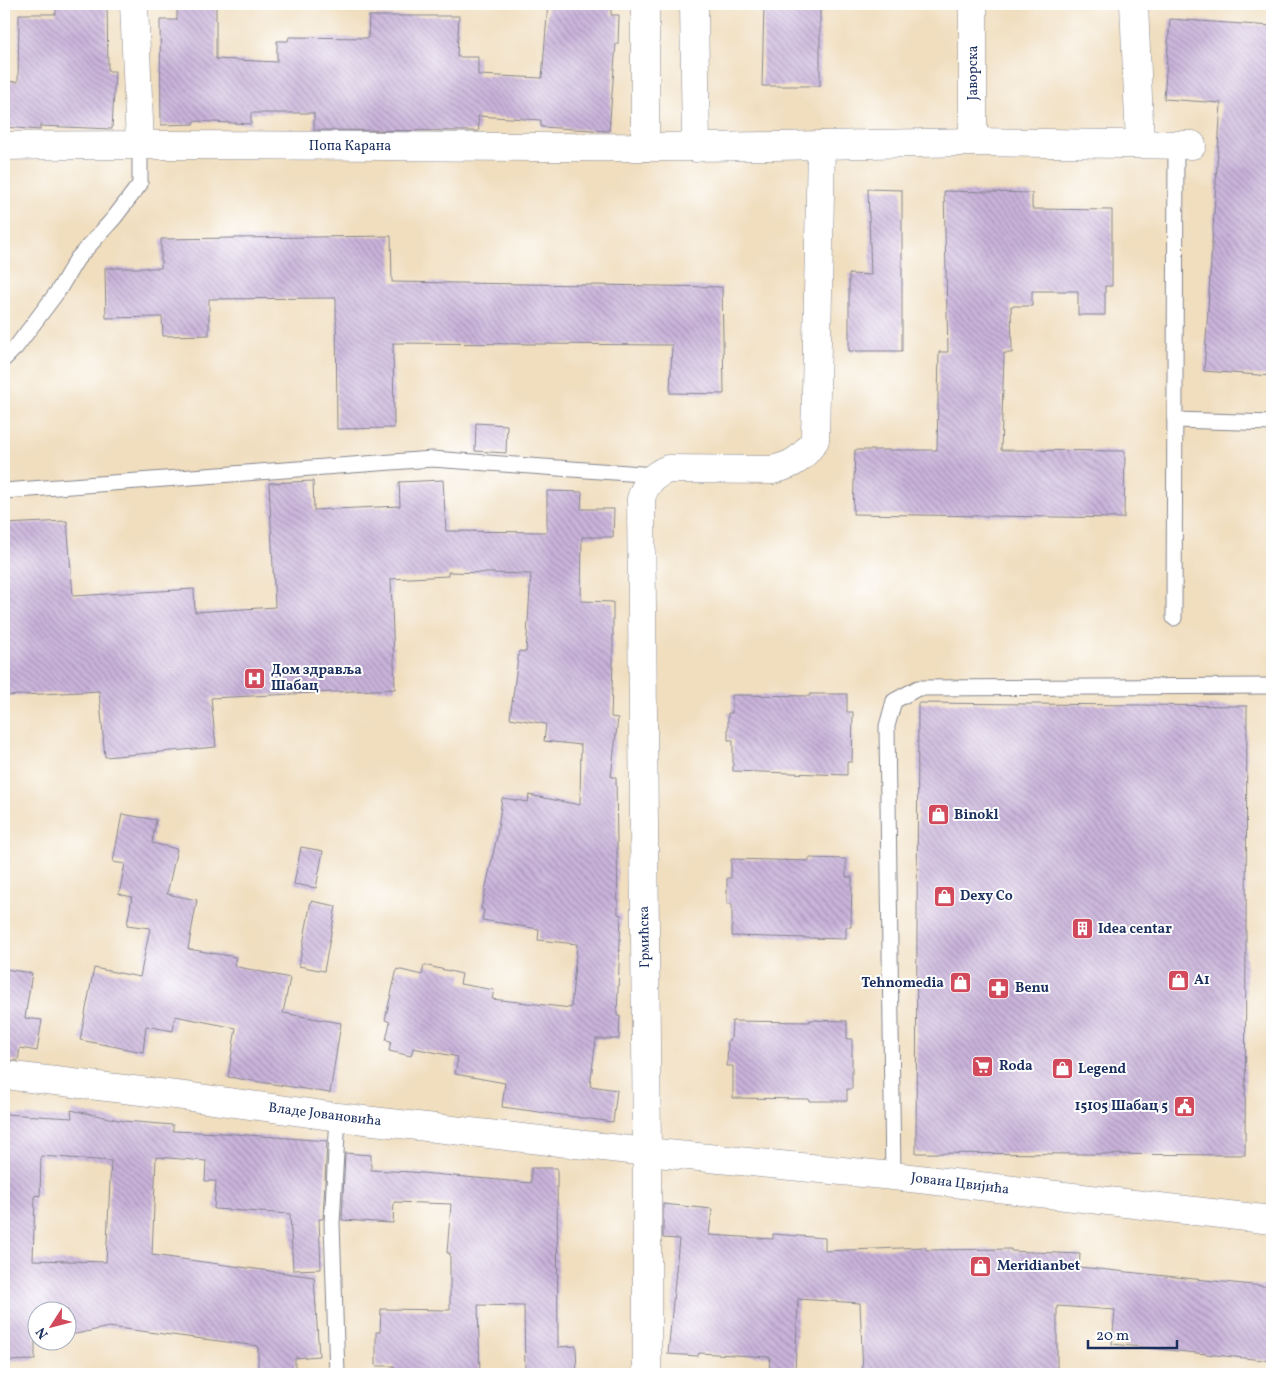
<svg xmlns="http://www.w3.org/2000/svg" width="1276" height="1378" font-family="Vollkorn,serif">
  <defs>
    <pattern id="building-back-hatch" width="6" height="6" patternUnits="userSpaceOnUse" patternTransform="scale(1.25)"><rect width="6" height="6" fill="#cab3da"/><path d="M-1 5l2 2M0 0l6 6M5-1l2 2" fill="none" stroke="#a392b4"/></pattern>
  </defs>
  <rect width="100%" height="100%" fill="#fff"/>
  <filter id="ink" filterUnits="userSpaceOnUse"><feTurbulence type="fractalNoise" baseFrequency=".02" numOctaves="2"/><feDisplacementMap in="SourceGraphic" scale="10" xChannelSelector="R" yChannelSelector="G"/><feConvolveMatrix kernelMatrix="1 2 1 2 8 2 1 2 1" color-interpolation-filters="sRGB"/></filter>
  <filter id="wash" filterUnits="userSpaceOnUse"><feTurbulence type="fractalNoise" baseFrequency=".0096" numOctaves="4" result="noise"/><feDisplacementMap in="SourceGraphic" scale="20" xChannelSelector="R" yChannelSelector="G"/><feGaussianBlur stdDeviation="1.12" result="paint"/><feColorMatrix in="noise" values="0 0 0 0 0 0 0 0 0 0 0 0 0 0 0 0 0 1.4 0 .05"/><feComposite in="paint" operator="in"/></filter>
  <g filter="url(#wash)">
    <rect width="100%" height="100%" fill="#f0debf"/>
    <g id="blocks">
      <g fill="url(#building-back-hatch)" fill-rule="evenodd">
        <polygon points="56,4 107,4 108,71 115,71 112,129 40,126 40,130 4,127 4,81 18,82 19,14 56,14"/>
        <polygon points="177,4 216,4 216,59 277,62 277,41 288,41 289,37 368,38 369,16 459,16 457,57 478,57 478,75 542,78 548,4 611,4 611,15 619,15 618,44 616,44 609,131 541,127 541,120 478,116 479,131 314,130 314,113 251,113 251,124 194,121 194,124 161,125 160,20 177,20"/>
        <polygon points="764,4 820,4 820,86 762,86"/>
        <polygon points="1170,19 1272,26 1272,300 1271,326 1272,327 1272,376 1204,371 1221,103 1164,99"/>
        <polygon points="868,189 902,190 902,351 849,351 849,274 871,275"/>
        <polygon points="944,191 1032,193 1032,209 1112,210 1112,286 1105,286 1105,315 1078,315 1078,291 1032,291 1032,306 1011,306 1012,353 1004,353 1001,450 1125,451 1124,518 853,514 855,450 937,450 939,352 948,352"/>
        <polygon points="391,236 392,282 722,287 724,394 670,393 672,345 393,343 394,428 337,429 336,298 209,299 209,335 163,336 162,317 106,318 105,268 161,268 161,239"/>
        <polygon points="476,423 507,425 506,453 475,451"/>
        <polygon points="443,480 446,531 547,532 547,491 582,492 581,509 614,509 613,537 582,537 581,601 613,602 613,661 611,717 618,718 611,777 616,777 618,914 621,915 617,1016 620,1016 619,1039 596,1039 590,1086 617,1090 613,1122 502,1107 505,1083 455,1074 458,1057 413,1048 411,1056 389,1051 391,1041 386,1040 390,1022 385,1020 397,969 422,975 424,965 462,974 460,984 494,990 492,999 571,1008 577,944 538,940 539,929 482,920 484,910 481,909 497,836 502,798 528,802 529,795 580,805 581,745 544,741 546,724 510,718 519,651 526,652 531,574 448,572 448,576 391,579 395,689 211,698 216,747 105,757 99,691 4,696 4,524 67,521 73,596 194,589 195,612 275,607 269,483 313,481 314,510 400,506 399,482"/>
        <polygon points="810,694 847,694 847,712 853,712 852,762 847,762 847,775 733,771 733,740 728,740 728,713 732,713 732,695 810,696"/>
        <polygon points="918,703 1247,706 1245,1155 916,1153"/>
        <polygon points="122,814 156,820 152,843 177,849 167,894 197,900 188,949 236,957 234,966 290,978 283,1013 341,1023 330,1093 228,1077 236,1028 175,1016 173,1031 146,1026 143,1052 80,1040 94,968 140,977 150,928 127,925 132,897 119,894 125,864 113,862"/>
        <polygon points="301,847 323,851 316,888 294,884"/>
        <polygon points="809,858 846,859 846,877 852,877 851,927 846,927 846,939 732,936 732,904 727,904 727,878 731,878 731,859 809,861"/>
        <polygon points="311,901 336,906 324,971 299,966"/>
        <polygon points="4,969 32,973 25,1018 42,1020 37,1051 20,1048 18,1061 4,1060"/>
        <polygon points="810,1020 847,1021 847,1039 852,1039 852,1089 847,1089 847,1101 809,1101 809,1099 733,1098 733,1066 727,1066 728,1040 731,1040 732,1021 810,1022"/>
        <path d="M71,1110l53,11 49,4v6l49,2 105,8 -4,78h-4l2,50 -28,1 -3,-56 -76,-5 2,-28h-11l1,-20 -50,-4 -4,98 162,22 5,79 -24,2v16h-37v-28l-149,-19 -33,7 -8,-1v-23h-30v19h-3v31l-31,1v-247l68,4zM41,1156l70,5 -5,101 -73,-2 2,-65 5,1z"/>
        <polygon points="345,1153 371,1155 371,1170 411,1172 531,1183 531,1168 557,1168 558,1347 576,1346 577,1374 525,1374 524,1306 478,1305 480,1374 394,1374 394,1366 376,1366 376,1332 380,1332 381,1309 450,1310 450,1253 447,1253 451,1204 394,1202 393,1223 342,1220"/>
        <polygon points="663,1204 712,1209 709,1235 773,1239 773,1234 825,1238 825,1251 925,1247 926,1250 1011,1249 1011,1251 1080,1254 1079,1267 1272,1287 1272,1361 1112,1344 1115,1310 1057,1306 1057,1372 1013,1372 1013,1374 863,1374 860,1303 798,1299 795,1374 769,1374 770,1357 699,1353 698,1356 668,1354 679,1239 663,1238"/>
      </g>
    </g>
  </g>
  <g filter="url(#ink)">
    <use href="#blocks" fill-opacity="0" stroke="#86868e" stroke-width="1"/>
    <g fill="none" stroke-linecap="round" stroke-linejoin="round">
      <defs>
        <g id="service">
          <polyline points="4,359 16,347 58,291 77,259 114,218 140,184 140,144"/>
          <polyline points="1175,420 1272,423"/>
          <polyline points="4,491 432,459 656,475"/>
          <polyline points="1174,618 1176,145"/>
          <polyline points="893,1176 887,726 894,701 918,688 1272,686"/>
          <polyline points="337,1374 332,1223 338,1117"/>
        </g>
        <g id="minor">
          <polyline points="134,4 140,144"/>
          <polyline points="645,4 645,147"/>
          <polyline points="694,4 696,148"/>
          <polyline points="973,4 973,142"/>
          <polyline points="1134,4 1140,144"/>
          <path d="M4,146c272,-4 545,5 817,-1"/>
          <polyline points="4,1075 184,1096 338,1117 647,1152 893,1176 1272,1220"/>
          <path d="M647,1374v-222l-6,-653c4,-15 12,-24 27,-30l104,1c22,-5 31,-12 43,-30l6,-295 152,-3 219,3"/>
        </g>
      </defs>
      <use href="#service" stroke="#86868e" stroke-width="17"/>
      <use href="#minor" stroke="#86868e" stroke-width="29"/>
      <use href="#service" stroke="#fff" stroke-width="15"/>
      <use href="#minor" stroke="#fff" stroke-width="28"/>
    </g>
  </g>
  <defs>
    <symbol id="hospital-square" viewBox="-11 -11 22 22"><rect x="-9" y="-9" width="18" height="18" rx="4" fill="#d1495b" stroke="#fff"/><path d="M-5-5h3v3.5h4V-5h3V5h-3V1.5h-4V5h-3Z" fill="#fff"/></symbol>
    <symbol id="shop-square" viewBox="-11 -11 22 22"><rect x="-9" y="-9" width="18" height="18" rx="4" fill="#d1495b" stroke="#fff"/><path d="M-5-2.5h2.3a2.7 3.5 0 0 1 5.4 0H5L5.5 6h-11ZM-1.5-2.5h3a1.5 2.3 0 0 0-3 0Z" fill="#fff"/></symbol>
    <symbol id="building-square" viewBox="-11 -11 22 22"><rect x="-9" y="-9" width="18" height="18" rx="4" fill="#d1495b" stroke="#fff"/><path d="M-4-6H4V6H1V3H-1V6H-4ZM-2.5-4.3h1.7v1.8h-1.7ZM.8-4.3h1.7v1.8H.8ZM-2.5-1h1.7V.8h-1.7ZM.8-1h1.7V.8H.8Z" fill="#fff"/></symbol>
    <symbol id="pharmacy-square" viewBox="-11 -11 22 22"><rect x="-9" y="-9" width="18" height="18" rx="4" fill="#d1495b" stroke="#fff"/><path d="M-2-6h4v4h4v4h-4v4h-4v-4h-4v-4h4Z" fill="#fff"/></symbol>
    <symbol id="supermarket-square" viewBox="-11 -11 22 22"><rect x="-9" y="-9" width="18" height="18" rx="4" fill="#d1495b" stroke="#fff"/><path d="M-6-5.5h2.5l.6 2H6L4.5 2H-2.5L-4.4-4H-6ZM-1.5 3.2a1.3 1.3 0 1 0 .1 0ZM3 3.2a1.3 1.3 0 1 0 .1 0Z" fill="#fff"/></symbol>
    <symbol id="civic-square" viewBox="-11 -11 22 22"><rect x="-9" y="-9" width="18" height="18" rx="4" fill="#d1495b" stroke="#fff"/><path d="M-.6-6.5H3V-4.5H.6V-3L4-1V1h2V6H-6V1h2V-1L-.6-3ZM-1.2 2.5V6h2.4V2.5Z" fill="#fff"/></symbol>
  </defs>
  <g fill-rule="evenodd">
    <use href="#hospital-square" x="242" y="666" width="25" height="25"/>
    <use href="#shop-square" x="926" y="802" width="25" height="25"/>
    <use href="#shop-square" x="932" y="884" width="25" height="25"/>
    <use href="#building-square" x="1070" y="916" width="25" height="25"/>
    <use href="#shop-square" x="1166" y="968" width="25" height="25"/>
    <use href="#shop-square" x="948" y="970" width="25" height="25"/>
    <use href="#pharmacy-square" x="986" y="976" width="25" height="25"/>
    <use href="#supermarket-square" x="970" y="1054" width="25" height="25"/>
    <use href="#shop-square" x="1050" y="1056" width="25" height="25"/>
    <use href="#civic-square" x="1172" y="1094" width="25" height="25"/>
    <use href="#shop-square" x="968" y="1254" width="25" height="25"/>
  </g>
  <g text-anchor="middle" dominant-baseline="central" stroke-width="4" stroke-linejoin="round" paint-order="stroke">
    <g font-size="14" fill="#1b2f5e" stroke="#fff">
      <text transform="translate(973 73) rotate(-90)">Јаворска</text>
      <text x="350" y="146">Попа Карана</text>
      <text transform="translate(645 937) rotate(-91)">Грмићска</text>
      <text transform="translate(325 1115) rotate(7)">Владе Јовановића</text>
      <text transform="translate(960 1184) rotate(7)">Јована Цвијића</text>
    </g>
    <g font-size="14" font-weight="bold" fill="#1b2f5e" stroke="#fff" text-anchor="start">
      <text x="271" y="670">Дом здравља<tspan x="271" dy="16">Шабац</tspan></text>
      <text x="954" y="815">Binokl</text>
      <text x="960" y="896">Dexy Co</text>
      <text x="1098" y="929">Idea centar</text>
      <text x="1194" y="980">A1</text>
      <text x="944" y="983" text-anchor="end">Tehnomedia</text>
      <text x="1015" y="988">Benu</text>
      <text x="999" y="1066">Roda</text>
      <text x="1078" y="1069">Legend</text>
      <text x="1168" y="1106" text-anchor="end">15105 Шабац 5</text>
      <text x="997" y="1266">Meridianbet</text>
    </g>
  </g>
  <rect width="1276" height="1378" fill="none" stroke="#fff" stroke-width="20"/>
  <g transform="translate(52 1326) rotate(234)"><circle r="24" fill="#ffffff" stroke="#a4acbf"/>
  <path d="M0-4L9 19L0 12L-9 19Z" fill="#d1495b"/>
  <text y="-8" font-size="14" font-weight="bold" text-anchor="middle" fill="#1b2f5e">N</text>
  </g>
  <path d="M1088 1340v8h89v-8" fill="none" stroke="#1b2f5e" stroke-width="2.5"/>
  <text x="1096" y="1340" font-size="15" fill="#1b2f5e" stroke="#ffffff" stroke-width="4" paint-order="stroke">20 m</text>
</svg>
